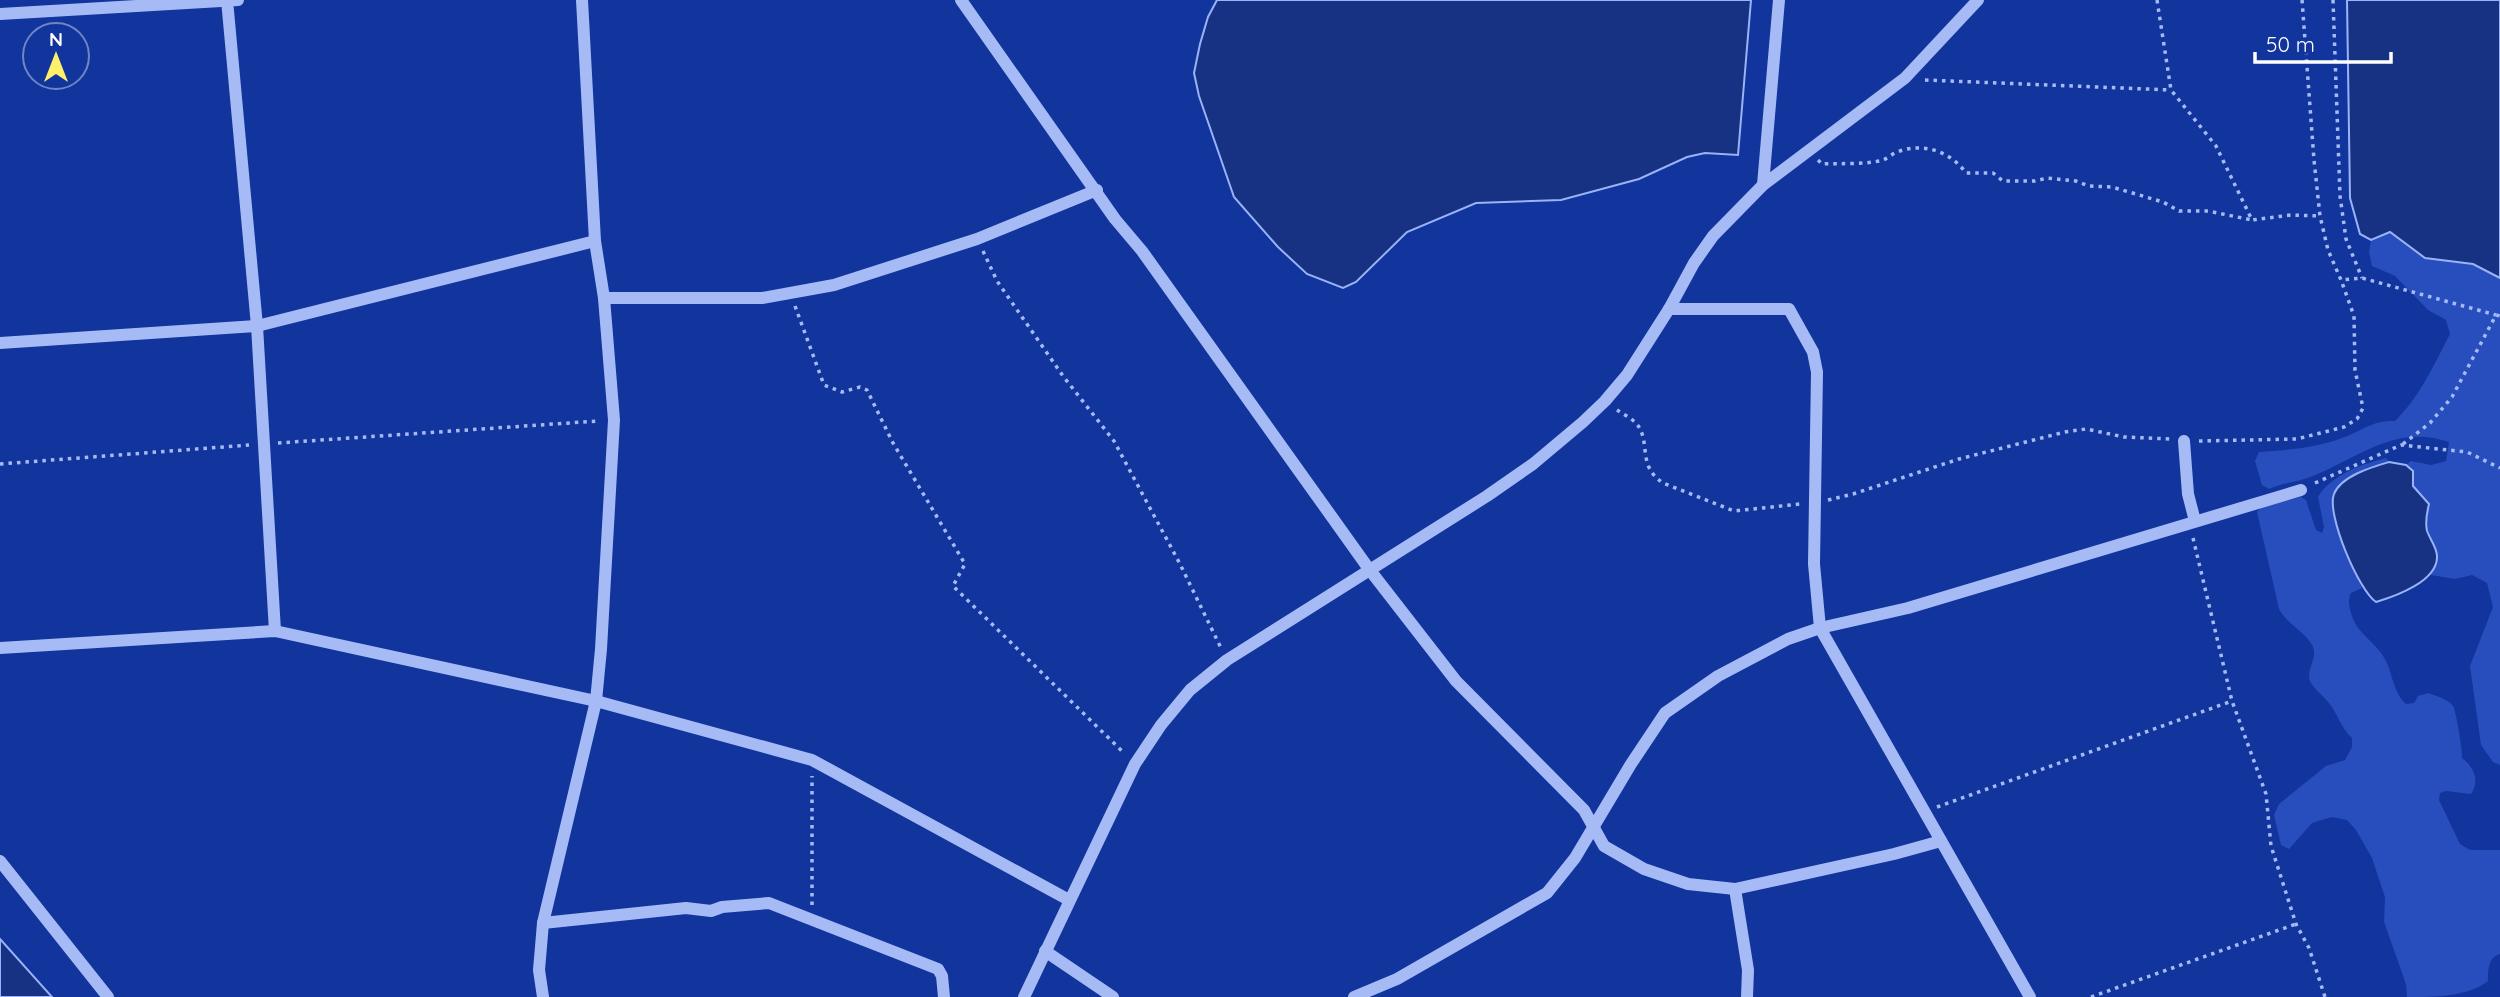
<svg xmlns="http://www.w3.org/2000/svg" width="2500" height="997" font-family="Quicksand,sans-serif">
  <rect width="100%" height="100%" fill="#11349d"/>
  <g fill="#284ebd">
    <path d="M2390,232l35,26 48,6 27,14v487l-7,-3 -12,-17 -11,-79 23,-59 -6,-24 -15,-8 -17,4 -24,-4 6,-18 -11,-28 3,-25 -16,-18v-15l-7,-6 5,-4 20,4 15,-4 3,-19c-59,-20 -96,22 -148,38 -11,3 -21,4 -32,9l-7,-4 -7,-24 4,-9c29,-2 56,-4 83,-14 20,-7 30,-18 53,-17 24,-23 40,-58 55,-87l-4,-14 -18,-10 -33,-34 -23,-10 -3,-14 2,-12z"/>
    <path d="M2386,458l3,4 -36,13 -20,27 7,36 22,50 -11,5c-4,9 -1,17 2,26 6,15 24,25 32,40 8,15 8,33 21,45l8,-1 4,-7 10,-3c8,3 20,6 25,13 3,4 10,47 9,52 12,9 18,23 9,36l-25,-3 -6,2 -1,7 21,44 10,6h30v104c-12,4 -12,16 -12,27 -20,16 -54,16 -81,16l-1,-13 -22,-62 1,-25 -13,-39 -16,-28 -9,-10 -15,-3 -20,6 -23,26 -8,-4 -7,-30 5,-11 47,-38 19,-6 7,-13v-9c-13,-12 -14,-25 -24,-36 -6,-8 -19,-16 -19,-26 0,-11 9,-20 3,-31 -8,-14 -24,-20 -33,-36l-22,-97 4,-5 40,-10 5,3 10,30 6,3 2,-6 -6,-30c13,-22 44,-33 68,-39z"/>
  </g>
  <g fill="#183283" stroke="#98b3f8" stroke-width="2">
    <polygon points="1217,0 1751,0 1738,155 1705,153 1687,157 1639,179 1561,200 1476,203 1407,232 1356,282 1343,288 1307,274 1278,247 1234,197 1199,96 1194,73 1200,44 1208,17"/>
    <polygon points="2347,0 2500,0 2500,278 2473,264 2425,258 2390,232 2371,240 2360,234 2350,198"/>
    <path d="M2389,462l17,3 7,6v15l16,18c-2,8 -4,18 -2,27 3,8 10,17 10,25 1,25 -41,40 -61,46 -17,-11 -50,-88 -42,-108 7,-18 38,-27 55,-32z"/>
    <polygon points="0,939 52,997 0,997"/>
  </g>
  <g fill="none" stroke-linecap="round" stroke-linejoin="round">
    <g stroke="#a6bbf5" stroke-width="3.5" stroke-dasharray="3.5 5" stroke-linecap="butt">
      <polyline points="2157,0 2171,90 2216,146 2252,220 2291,215 2320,216"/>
      <polyline points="2302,0 2314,160 2320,216 2328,250 2341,280 2362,278 2496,315"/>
      <polyline points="2333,0 2340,196 2346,239 2362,278"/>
      <polyline points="1925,80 2171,90"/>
      <path d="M1818,160l4,4c17,-1 44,1 61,-4 5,-2 9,-6 14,-8 26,-10 53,-1 69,21h27l10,8h32l12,-3 29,3 13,5 23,1 51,15 16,9h29l44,9"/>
      <polyline points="983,251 997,281 1063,376 1114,441 1180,564 1221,648"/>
      <polyline points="795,306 824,385 842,392 860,387 867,390 893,443 965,564 953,586 1124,753"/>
      <path d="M1617,410c6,4 14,8 19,13 16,19 0,42 27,60l71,28 66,-7"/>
      <polyline points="2199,441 2297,439 2344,427 2357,419 2363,408 2355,370 2354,316 2341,280"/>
      <polyline points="278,443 598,421"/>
      <polyline points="2403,444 2430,423 2452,397 2496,315 2500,316"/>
      <polyline points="0,464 249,445"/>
      <polyline points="2315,483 2401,445 2467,452 2500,468"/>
      <polyline points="1828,500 1853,494 1959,459 2065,432 2086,429 2124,437 2170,439"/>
      <polyline points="2193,538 2232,701 2266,794 2271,846 2296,924 2309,948 2325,997"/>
      <polyline points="1937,807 2232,701"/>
      <polyline points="812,905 812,776"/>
      <polyline points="2091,997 2296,924"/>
    </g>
    <g stroke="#a6bbf5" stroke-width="12">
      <polyline points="227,0 257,326 275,631"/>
      <polyline points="961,0 1115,219 1142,251 1369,569 1456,681 1584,810 1604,846 1644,869 1688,884 1735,889 1894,854 1941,841"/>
      <polyline points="0,14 238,0"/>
      <polyline points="1763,185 1779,0"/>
      <polyline points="604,298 762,298 834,285 977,239 1097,190"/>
      <polyline points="1669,309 1789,309 1813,352 1817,372 1814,564 1820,628 2030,997"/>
      <polyline points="0,343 257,326 595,241"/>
      <polyline points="2184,441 2188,494 2195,521"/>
      <polyline points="0,648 275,631 596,701 812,760 1069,900"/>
      <polyline points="0,861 108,997"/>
      <polyline points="1735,889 1748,970 1747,997"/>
      <polyline points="543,923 686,908 711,911 722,907 769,903 938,969 942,976 944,997"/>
      <polyline points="1045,951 1113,997"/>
      <polyline points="543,997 539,970 543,923 596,701 601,649 614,420 604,298 595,241 582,0"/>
      <polyline points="1024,997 1135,764 1161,725 1190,690 1227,660 1487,496 1533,464 1583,422 1605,401 1627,375 1669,309 1694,263 1713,236 1763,185 1905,78 1978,0"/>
      <polyline points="1354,997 1397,979 1547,893 1575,858 1631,764 1665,713 1718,676 1788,639 1820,628 1908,608 2301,490"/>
    </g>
  </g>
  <g transform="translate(56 56)"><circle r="33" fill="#11349d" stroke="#7085c4" stroke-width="2"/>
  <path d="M0-5L12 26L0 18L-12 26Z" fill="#fff06a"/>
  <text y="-10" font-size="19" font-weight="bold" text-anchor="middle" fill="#ffffff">N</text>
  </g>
  <path d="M2255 52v10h136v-10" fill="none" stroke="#ffffff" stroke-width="3.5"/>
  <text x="2266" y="52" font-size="21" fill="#ffffff" stroke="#11349d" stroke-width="5" paint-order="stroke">50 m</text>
</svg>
